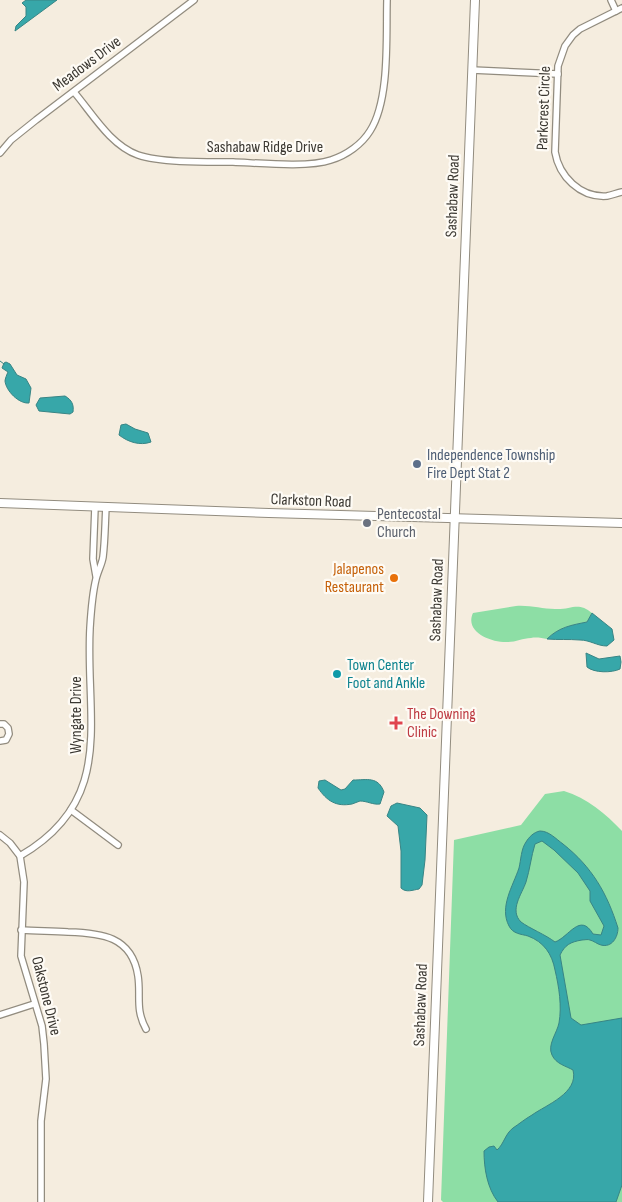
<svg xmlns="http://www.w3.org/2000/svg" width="622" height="1202" font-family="'Sofia Sans Condensed',sans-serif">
  <rect width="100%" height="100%" fill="#f5eddf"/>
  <g fill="#8ddea5">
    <path d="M516,606c14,-1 26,3 39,3 16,1 23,-8 37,4l-5,9c-15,3 -28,5 -40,17 -5,-1 -11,-2 -16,-1 -8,0 -15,4 -23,4 -16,1 -44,-10 -35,-29z"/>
    <path d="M564,791c23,7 42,23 58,40v371h-179l-2,-2 13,-360 67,-15 24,-31z"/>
  </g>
  <g fill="#37a7a9" stroke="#388585" fill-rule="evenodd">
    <polygon points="26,0 57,0 15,31 16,26 26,16 26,7 22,3"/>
    <path d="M6,362l4,2 7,11 9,4 5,9 -2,15c-10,1 -23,-12 -24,-22 0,-2 2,-7 3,-9l-6,-4 2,-5z"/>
    <path d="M65,396c7,4 9,9 8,16l-3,2 -31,-3 -3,-6 4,-7z"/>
    <path d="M126,424l9,5 13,4 3,9c-11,4 -23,0 -32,-7l2,-10z"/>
    <path d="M592,613l20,16 2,11 -7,6c-10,0 -17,-6 -27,-6 -12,-1 -21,0 -33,-1 12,-12 25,-14 40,-17z"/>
    <path d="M586,653l13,6 21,-3 1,6 -1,7c-8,4 -26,4 -33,-2z"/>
    <path d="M325,780l16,10 4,-1 8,-9c14,0 25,-4 31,12l-4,12c-7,1 -13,-3 -20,-3 -3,1 -5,2 -8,3 -16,3 -25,-3 -34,-16l1,-7z"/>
    <path d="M397,803l23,5 7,7 -2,45 -3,25 -3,4c-6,1 -13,4 -18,-1v-37l-3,-25 -11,-10 4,-10z"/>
    <path d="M540,831c9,0 16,8 23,13 29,23 44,49 55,84 0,9 -6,20 -17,17 -4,-1 -7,-4 -11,-5 -2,-1 -6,0 -8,0 -12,2 -17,5 -22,15l11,63 10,7 41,-7v167l-6,17h-118c-11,-14 -14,-34 -14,-51l5,-4 5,-1 3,4c7,-6 8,-16 16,-22 6,-4 12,-9 19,-13 14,-10 47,-22 41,-45 -7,-4 -17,-6 -21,-15 -5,-10 5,-22 7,-32 3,-17 0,-36 -4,-53 -3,-16 -11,-28 -27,-34 -7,-2 -15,-2 -19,-10 -10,-19 4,-40 10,-58 2,-8 2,-19 7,-26 3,-5 8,-10 14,-11zM542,841l12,9 24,23 12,18v10l14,25 -3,9 -8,-1c-13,-22 -24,3 -38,8 -9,-7 -26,-14 -34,-20 -12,-12 1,-28 5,-40 4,-13 5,-25 9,-38z"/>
  </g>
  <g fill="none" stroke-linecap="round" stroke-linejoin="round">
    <polyline stroke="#388585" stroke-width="1" points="0,361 4,364"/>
    <defs>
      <g id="street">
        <polyline points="611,0 616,11"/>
        <path d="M622,8l-42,21 -7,6 -8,11 -7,20 -3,86c4,24 25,46 52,44 5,-1 10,-3 15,-4"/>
        <polyline points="472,70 558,74"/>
        <path d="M74,92c18,21 36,53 64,63 23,8 70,7 95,7 26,1 75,6 98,-2 16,-5 31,-16 39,-29 20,-31 16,-94 17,-131"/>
        <polyline points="0,153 11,140 36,120 194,0"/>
        <polyline points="95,507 93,559 96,576"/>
        <polyline points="0,724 4,724 8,728 9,734 6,740 0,741"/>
        <polyline points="71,810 118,845"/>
        <polyline points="0,835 10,843 20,856 24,882 21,956 42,1026 44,1044 46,1079 41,1121 41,1202"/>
        <path d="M20,856c97,-56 65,-137 70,-228 1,-16 2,-33 6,-49 2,-8 6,-15 7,-22 2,-16 2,-33 3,-50"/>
        <path d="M21,930c16,1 31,1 47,2 33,1 64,4 70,44 3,20 -3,33 8,53"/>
        <polyline points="0,1015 34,1004"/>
      </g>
      <g id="secondary">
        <polyline points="0,503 269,513 622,523"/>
        <polyline points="428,1202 475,0"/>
      </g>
    </defs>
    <use href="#street" stroke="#928c7f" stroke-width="8"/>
    <use href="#secondary" stroke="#928c7f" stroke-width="10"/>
    <use href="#street" stroke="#fff" stroke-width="5.5"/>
    <use href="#secondary" stroke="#fff" stroke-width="8"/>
  </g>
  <circle fill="#5c6f8a" stroke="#fefbf5" stroke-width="2" cx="417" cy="464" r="5"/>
  <circle fill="#6b7280" stroke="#fefbf5" stroke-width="2" cx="367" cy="523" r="5"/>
  <circle fill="#e8710a" stroke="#fefbf5" stroke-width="2" cx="394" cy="578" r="5"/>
  <circle fill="#0f9aa8" stroke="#fefbf5" stroke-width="2" cx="337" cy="674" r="5"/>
  <path fill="#e0444e" stroke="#fefbf5" stroke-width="2" d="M393.5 715.5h5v5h5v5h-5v5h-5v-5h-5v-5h5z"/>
  <g text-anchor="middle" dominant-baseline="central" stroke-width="4.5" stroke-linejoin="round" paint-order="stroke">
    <g font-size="16" fill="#3a3731" stroke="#fefbf5">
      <text transform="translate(87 64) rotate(-37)">Meadows Drive</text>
      <text transform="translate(544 108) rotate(-88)">Parkcrest Circle</text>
      <text x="265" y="147">Sashabaw Ridge Drive</text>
      <text transform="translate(453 196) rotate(-88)">Sashabaw Road</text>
      <text transform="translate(311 501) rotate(2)">Clarkston Road</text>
      <text transform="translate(437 600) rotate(-88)">Sashabaw Road</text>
      <text transform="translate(76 715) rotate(-90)">Wyngate Drive</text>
      <text transform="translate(46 996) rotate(76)">Oakstone Drive</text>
      <text transform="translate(421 1005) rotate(-88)">Sashabaw Road</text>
    </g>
    <g font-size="16" fill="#4e5e75" stroke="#fefbf5" text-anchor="start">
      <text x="427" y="455">Independence Township<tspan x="427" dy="18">Fire Dept Stat 2</tspan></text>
    </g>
    <g font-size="16" fill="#5b616d" stroke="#fefbf5" text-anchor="start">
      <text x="377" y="514">Pentecostal<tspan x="377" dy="18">Church</tspan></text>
    </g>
    <g font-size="16" fill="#c56008" stroke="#fefbf5" text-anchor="end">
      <text x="384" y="569">Jalapenos<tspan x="384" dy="18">Restaurant</tspan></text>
    </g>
    <g font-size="16" fill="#0d838f" stroke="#fefbf5" text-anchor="start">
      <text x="347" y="665">Town Center<tspan x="347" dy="18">Foot and Ankle</tspan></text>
    </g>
    <g font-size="16" fill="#be3a42" stroke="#fefbf5" text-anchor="start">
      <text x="407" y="714">The Downing<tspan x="407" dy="18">Clinic</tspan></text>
    </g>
  </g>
</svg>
